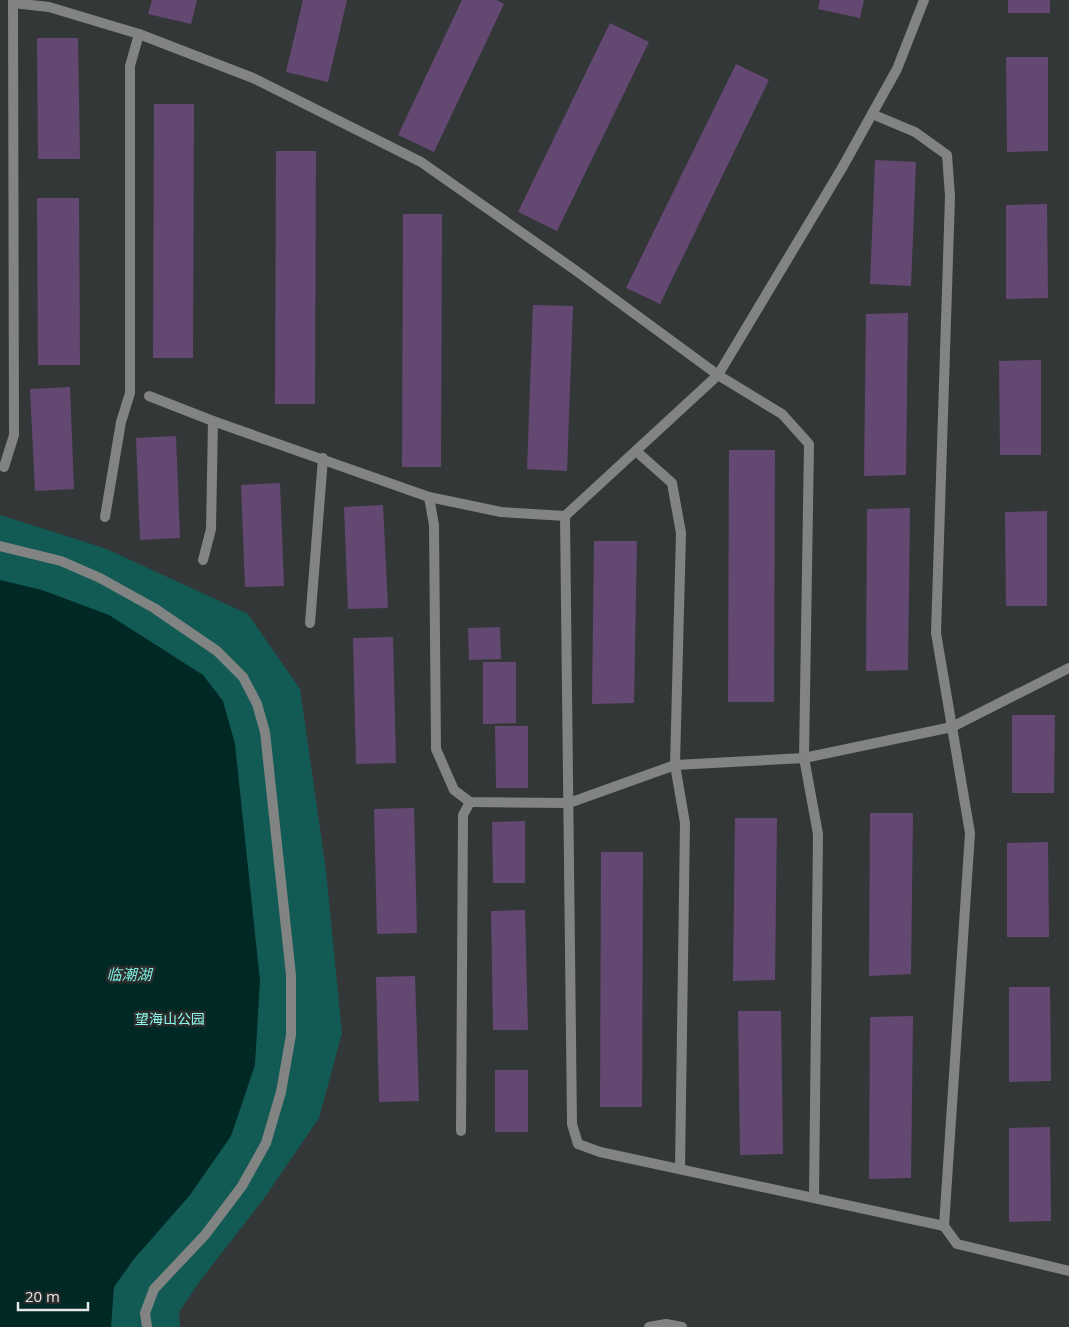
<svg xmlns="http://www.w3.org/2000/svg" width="1069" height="1327" font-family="'Open Sans','Noto Sans SC',sans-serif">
  <rect width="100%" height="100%" fill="#343737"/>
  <polygon fill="#125b54" points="0,515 104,548 248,614 300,689 326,871 342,1033 319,1118 265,1197 200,1281 179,1312 180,1327 0,1327"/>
  <polygon fill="#002824" points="0,580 42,590 109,615 203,675 223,701 235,744 260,981 255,1065 231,1136 190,1195 134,1259 114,1287 111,1327 0,1327"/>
  <g fill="#634872">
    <polygon points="152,0 197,0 191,24 148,14"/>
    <polygon points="303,0 347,0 328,82 286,72"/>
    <polygon points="462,0 497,0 504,4 434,152 398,135"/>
    <polygon points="820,0 864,0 860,18 818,9"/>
    <rect x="1008" y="0" width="42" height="13"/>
    <polygon points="610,23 649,42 557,231 518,212"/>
    <polygon points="37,38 78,38 80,159 38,159"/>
    <polygon points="1006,57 1048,57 1048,151 1007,152"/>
    <polygon points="736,64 769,80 660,304 626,288"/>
    <polygon points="154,104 194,104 193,358 153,358"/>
    <polygon points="276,151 316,151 315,404 275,404"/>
    <polygon points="875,160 916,162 911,286 870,284"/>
    <polygon points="37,198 79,198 80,365 38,365"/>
    <polygon points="1047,204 1048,298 1006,299 1006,205"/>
    <polygon points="403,214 442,214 441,467 402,467"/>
    <polygon points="533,305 573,306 567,471 527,469"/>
    <polygon points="908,313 906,475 864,476 866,314"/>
    <polygon points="1041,360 1041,455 1000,455 999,361"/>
    <polygon points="70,387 74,489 35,491 30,389"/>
    <polygon points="176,436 180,538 140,540 136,438"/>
    <polygon points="729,450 775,450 774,702 728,702"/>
    <polygon points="280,483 284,586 245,587 241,485"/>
    <polygon points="383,505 388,608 348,609 344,507"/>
    <polygon points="910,508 908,670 866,671 867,509"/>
    <polygon points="1047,511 1047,606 1006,606 1005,512"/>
    <polygon points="594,541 637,541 634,703 592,704"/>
    <polygon points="500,627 501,659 469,660 468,628"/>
    <polygon points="393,637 396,763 356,764 353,638"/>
    <polygon points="483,662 516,662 516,723 483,724"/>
    <polygon points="1012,715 1055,715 1054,793 1012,793"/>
    <polygon points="495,726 528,726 528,788 496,788"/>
    <polygon points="414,808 417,933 377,934 374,809"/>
    <polygon points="870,813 913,813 911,974 869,976"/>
    <polygon points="735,818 777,818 775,980 733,981"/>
    <polygon points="525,821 525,883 493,883 492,822"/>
    <polygon points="1048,842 1049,937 1007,937 1007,843"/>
    <polygon points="601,852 643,852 642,1107 600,1107"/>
    <polygon points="525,910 528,1030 493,1030 491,911"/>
    <polygon points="415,976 419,1101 379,1102 376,977"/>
    <polygon points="1009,987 1050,987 1051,1081 1009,1082"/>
    <polygon points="738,1011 781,1011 783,1154 740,1155"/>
    <polygon points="913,1016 911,1178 869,1179 870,1017"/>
    <rect x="495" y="1070" width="33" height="62"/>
    <polygon points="1050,1127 1051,1221 1009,1222 1009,1128"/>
  </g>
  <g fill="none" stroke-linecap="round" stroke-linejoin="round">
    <g stroke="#828383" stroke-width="10">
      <polyline points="0,546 61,561 100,578 154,608 217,651 243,677 257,704 265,732 291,975 291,1035 281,1092 266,1143 242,1186 205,1235 154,1289 145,1313 147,1327"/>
      <polyline points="649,1327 666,1324 682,1327"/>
    </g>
    <g stroke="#828383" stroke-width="10">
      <polyline points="924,0 897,69 842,168 718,375 565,516 572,1124 578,1144 600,1152 944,1226"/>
      <polyline points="13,3 49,7 139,34 253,78 421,162 575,270 718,375 782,414 809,444 804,758 818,834 814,1198"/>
      <polyline points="872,114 915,132 947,155 950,196 936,633 970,833 944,1226 957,1244 1069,1271"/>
      <polyline points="149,396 213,421 429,497 501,512 565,516"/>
      <polyline points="636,451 672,483 681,533 675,765 685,823 680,1169"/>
      <polyline points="4,467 14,435 13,0"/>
      <polyline points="429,497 434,525 436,749 454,790 470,802 569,803 675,765 804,758 952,727 1069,668"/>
      <polyline points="105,517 121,422 130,393 130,66 139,34"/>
      <polyline points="203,560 211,529 213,421"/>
      <polyline points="310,623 323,458"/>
      <polyline points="461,1131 463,815 470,802"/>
    </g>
  </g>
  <g text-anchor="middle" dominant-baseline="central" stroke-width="5" stroke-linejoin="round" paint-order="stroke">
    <g font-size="14" fill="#8cfbed" stroke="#2a2d2c">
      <text x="170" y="1018">望海山公园</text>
    </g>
    <g font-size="15" font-style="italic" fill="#7decdf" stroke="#2a2d2c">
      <text x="129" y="974">临潮湖</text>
    </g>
  </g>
  <path d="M18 1302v8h70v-8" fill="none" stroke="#e6e8e8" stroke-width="2.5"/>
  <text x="25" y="1302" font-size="15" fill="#e6e8e8" stroke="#2a2d2c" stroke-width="4" paint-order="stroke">20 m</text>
</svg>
